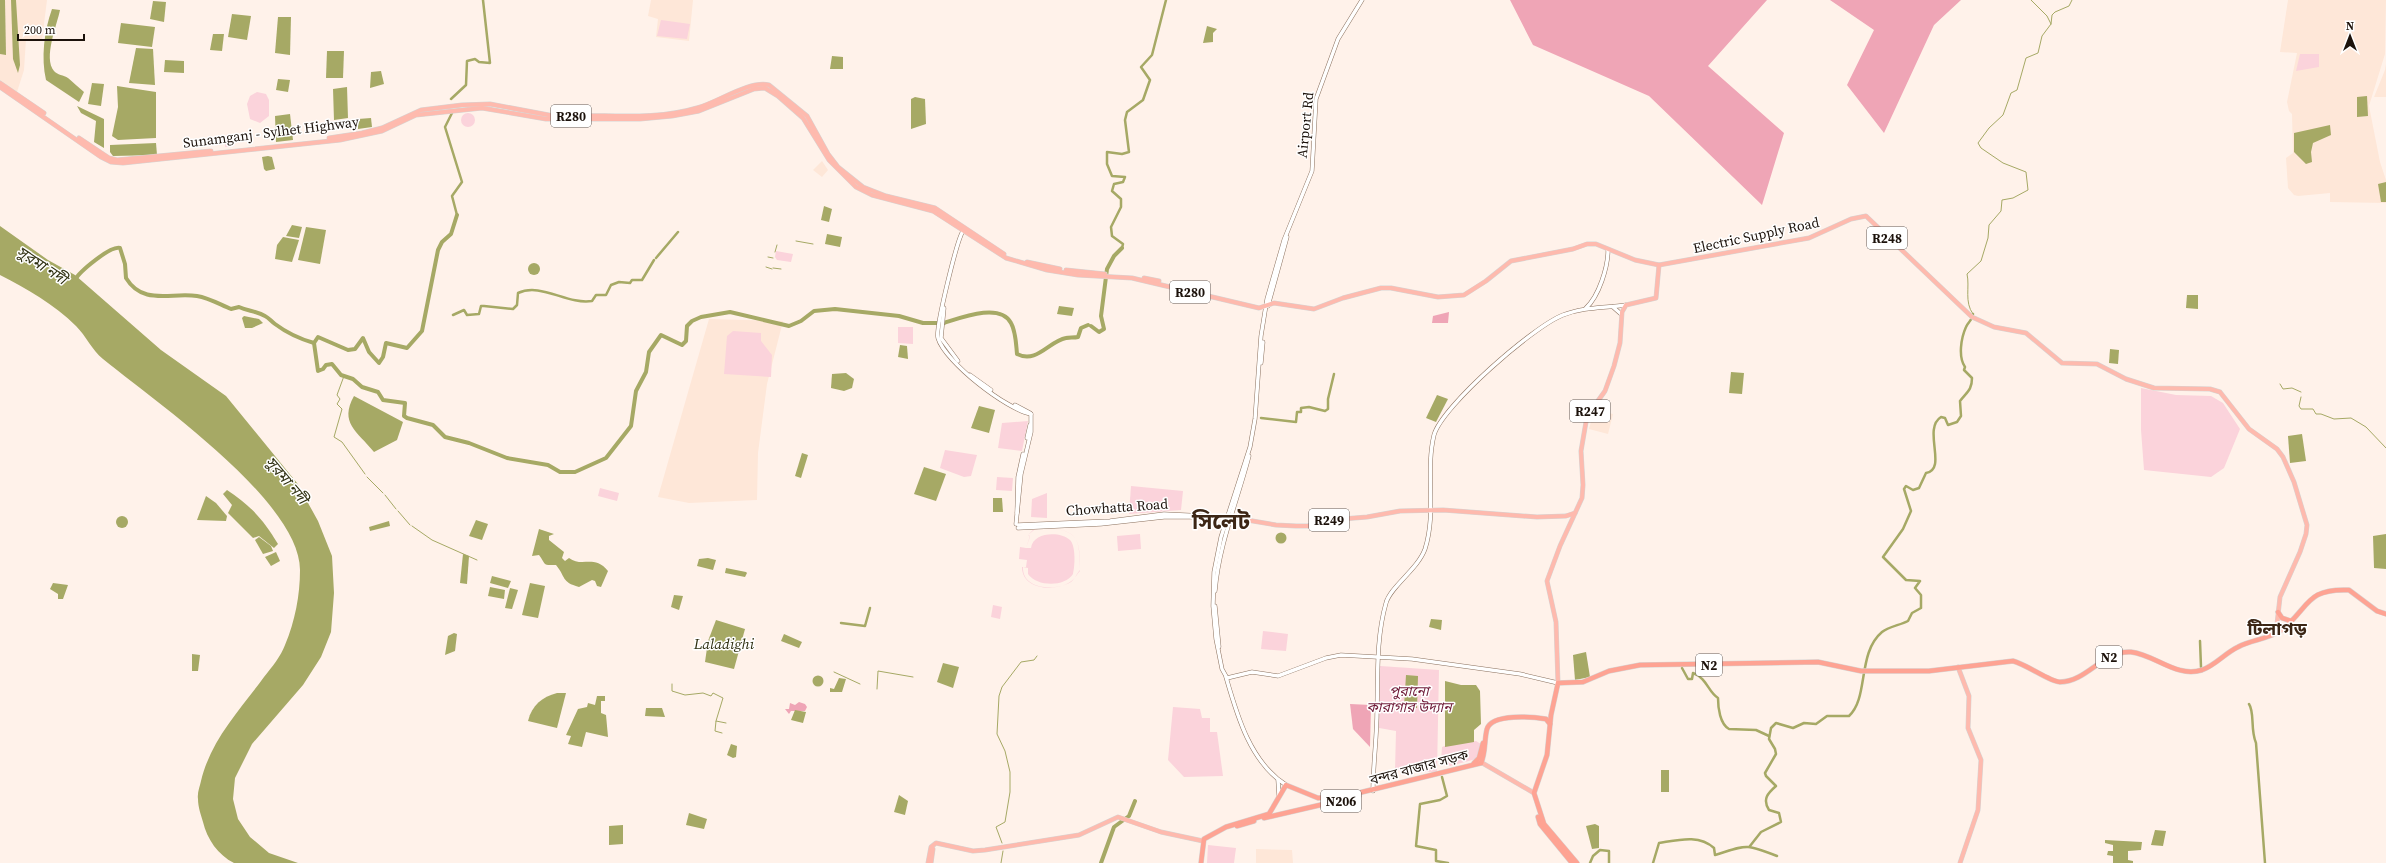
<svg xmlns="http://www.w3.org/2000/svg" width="2386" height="863" font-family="'Source Serif 4','Noto Sans Bengali',serif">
  <rect width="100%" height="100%" fill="#fff2ea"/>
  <g fill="#fee7d8">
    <polygon points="0,0 47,0 42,40 26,39 24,70 17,92 0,81"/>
    <polygon points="651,0 693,0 689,41 656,37 658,19 648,16"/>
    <polygon points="2288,0 2386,0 2385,54 2369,106 2380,162 2386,180 2386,203 2330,202 2330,193 2298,196 2294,195 2288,188 2286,158 2293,153 2292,114 2289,111 2287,102 2297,53 2280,52"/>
    <polygon points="2386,64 2386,97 2374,97 2385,70"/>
    <polygon points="822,161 828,170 822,177 813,170"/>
    <polygon points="709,319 783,321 767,384 758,453 757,500 689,503 658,497"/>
    <polygon points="1594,410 1613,414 1608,434 1589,429"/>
    <polygon points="1256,849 1292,850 1293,863 1256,863"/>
  </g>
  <g fill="#fbd3db" fill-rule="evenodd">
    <polygon points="661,20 690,24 687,39 657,36"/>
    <polygon points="2300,54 2319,54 2319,67 2296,71"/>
    <polygon points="257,92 266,94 269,100 269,116 260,123 250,119 247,104 250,96"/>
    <circle cx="468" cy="120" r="7"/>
    <polygon points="230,134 235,136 233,141 234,146 225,147 226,135"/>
    <polygon points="776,251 793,254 791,262 777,260 775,257"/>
    <polygon points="898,327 913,327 913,344 898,343"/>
    <polygon points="733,331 761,333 761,341 772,355 771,377 724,374 727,336"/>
    <polygon points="2141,388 2176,395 2211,396 2223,403 2240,429 2224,468 2211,477 2144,470 2141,430"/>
    <polygon points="1028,421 1022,451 998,448 1002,423"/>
    <polygon points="945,450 977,455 971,476 964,477 940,468"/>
    <polygon points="997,477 1013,478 1012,491 996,490"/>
    <polygon points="1131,486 1183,491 1181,510 1129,514"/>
    <polygon points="600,488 619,493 617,501 598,496"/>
    <polygon points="1047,493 1047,518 1031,517 1032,499"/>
    <path d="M1045,528c34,2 35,11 35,43 -3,3 -5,8 -10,11 -15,10 -48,8 -48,-15h4l1,-7 -8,-1 1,-12 6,1 4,-11 -2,-2 5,-5zM1045,528c35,2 34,11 35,42 -3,3 -5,9 -9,12 -15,9 -49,8 -48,-15l5,1v6c9,13 37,13 45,0 2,-8 3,-28 -3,-34 -10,-9 -37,-8 -39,8h-5l4,-12 -2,-1 6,-5z"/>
    <polygon points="1140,534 1141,549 1118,551 1117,536"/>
    <polygon points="993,605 1002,607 1000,619 991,617"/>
    <polygon points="1263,631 1288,634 1286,651 1261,649"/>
    <polygon points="1380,666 1439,670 1437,772 1395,771 1396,731 1379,728"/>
    <polygon points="1173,707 1200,709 1202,718 1210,718 1210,732 1217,732 1223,776 1184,777 1168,760"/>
    <polygon points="1476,741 1481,744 1476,759 1450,766 1444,761 1441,761 1442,747 1450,744"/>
    <polygon points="1208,845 1236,848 1234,863 1207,863"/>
  </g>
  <g fill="#efa5b6">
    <polygon points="1510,0 1767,0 1708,66 1784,133 1762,205 1649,96 1533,45"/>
    <polygon points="1830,0 1961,0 1934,25 1884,133 1847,85 1874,30"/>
    <polygon points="1449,312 1448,323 1432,323 1433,316"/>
    <polygon points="799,702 805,704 807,707 805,711 791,711 789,714 785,709 789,709 790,703 795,705"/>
    <polygon points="1350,704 1371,705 1370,747 1353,729"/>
  </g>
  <g fill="#a6a965">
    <polygon points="0,0 5,0 6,55 0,54"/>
    <polygon points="11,0 16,0 20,65 18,73 13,59"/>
    <polygon points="153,1 166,2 164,22 150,19"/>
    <path d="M52,9l8,1c-3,15 -17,48 -6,61 3,4 10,4 14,7 5,4 10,9 16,14l-5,10 -33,-22c-5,-22 -2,-49 6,-71z"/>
    <polygon points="232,14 251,16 247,40 228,37"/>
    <polygon points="278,17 291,17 290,55 275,53"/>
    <polygon points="121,23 155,27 152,47 118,43"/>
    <polygon points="1207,26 1217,29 1213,33 1213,42 1203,43"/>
    <polygon points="213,34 224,34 222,51 210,50"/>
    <polygon points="136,48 153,49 155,85 129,83"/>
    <polygon points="327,51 344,51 343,78 326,78"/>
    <polygon points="832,56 843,57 843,69 830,69"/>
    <polygon points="165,60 184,61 184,73 164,72"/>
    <polygon points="381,71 384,84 370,88 371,72"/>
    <polygon points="278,79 290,80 288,92 276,90"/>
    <polygon points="92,83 104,84 101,106 88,104"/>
    <polygon points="117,86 156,92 156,138 118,140 112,136 118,107"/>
    <polygon points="347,87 348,118 334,120 333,89"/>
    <polygon points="2367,96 2368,116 2357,117 2357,97"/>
    <polygon points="915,97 925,99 926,124 911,129 911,99"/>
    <polygon points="77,106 104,119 104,148 94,142 96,121 81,113"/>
    <polygon points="290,114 293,140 276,142 275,116"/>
    <polygon points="371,118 372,127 358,129 358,119"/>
    <polygon points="2330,125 2331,135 2313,143 2311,152 2312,162 2306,164 2294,152 2294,133"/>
    <polygon points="156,143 157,155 113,156 110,152 110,145"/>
    <polygon points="268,156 272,157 275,169 266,171 264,169 262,157"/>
    <polygon points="2386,182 2386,202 2381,202 2378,184"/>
    <polygon points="824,206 832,209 829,222 821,220"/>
    <polygon points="292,225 302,227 299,238 286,236"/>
    <path d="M0,226l48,34 27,15 86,75 65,46 71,87 21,38 14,35 2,37 -3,39 -10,25 -18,28 -51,59 -17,34 -2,21 5,20 12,18 19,16 29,10h-64c-16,-8 -27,-24 -31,-41 -2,-7 -5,-15 -5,-23 -1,-6 2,-13 3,-18 10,-42 39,-71 63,-104 8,-10 17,-21 21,-32 10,-24 15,-50 15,-75 0,-69 -147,-170 -197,-211 -11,-9 -17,-23 -27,-33 -22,-22 -49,-37 -76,-51z"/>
    <polygon points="306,227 326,230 320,264 298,260"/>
    <polygon points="827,234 842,237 840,247 825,244"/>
    <polygon points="283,237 299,240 292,262 275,259 277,245"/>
    <circle cx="534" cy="269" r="6"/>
    <polygon points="2187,295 2198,295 2198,309 2186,308"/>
    <polygon points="1059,306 1074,308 1072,316 1057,314"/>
    <polygon points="244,316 259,319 263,323 252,328 245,328 242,318"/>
    <polygon points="900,345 907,346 908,359 898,357"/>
    <polygon points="2110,349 2119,350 2118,364 2109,363"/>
    <polygon points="1731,372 1744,373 1742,394 1729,393"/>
    <polygon points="846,373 854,379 852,388 844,391 831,388 832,374"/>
    <polygon points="1437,395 1448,399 1436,422 1426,418"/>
    <path d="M354,396l49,26 -6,18 -23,12c-17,-21 -35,-29 -20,-56z"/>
    <polygon points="979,406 995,410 989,433 971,428"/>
    <polygon points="2302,434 2306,461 2290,463 2288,436"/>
    <polygon points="802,453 808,455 801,478 795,476"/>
    <polygon points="924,467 946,474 936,501 914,494"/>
    <path d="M227,490c24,16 36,29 51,54l-4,4 -15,-12 -6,2 -25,-25 4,-8 -9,-11z"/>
    <polygon points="206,496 216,503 227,516 226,521 197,520"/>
    <polygon points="993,498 1002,498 1003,512 993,512"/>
    <circle cx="122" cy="522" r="6"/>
    <polygon points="476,520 488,524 482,540 469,536"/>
    <polygon points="389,521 390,526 370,531 369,527"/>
    <path d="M539,529l15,5 -5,2v4l15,12 -2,6 3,3 4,-3c13,10 25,-4 39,13l-7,16 -4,-1 -2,-5 -3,-1 -13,7c-18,-5 -13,-10 -23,-22 -14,0 -9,1 -17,-10l-7,1z"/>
    <circle cx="1281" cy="538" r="5.5"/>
    <polygon points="2386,534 2386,569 2374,568 2373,536"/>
    <polygon points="259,537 271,546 273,551 263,554 255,540"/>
    <polygon points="276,552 280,561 271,566 265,557"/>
    <polygon points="463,554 469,556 467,584 460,583"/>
    <polygon points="708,558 716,560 713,570 697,566 699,559"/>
    <polygon points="726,568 746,572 747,573 745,577 725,573"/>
    <polygon points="492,576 511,581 508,588 490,583"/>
    <polygon points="53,583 68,585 63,599 58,599 58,594 50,589"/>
    <polygon points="530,583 545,586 538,618 522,615"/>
    <polygon points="490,587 505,590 504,599 488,596"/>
    <polygon points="510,588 518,590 512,609 505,608"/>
    <polygon points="674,595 683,596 679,610 671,607"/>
    <polygon points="1431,619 1442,620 1441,630 1429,627"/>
    <polygon points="716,620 745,629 734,669 705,662 708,641"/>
    <polygon points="454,633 457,634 455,651 445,655 448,636"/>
    <polygon points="784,634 802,642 799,648 781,641"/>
    <polygon points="1586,652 1590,677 1575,680 1573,655"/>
    <polygon points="192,654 200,655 198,671 192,671"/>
    <polygon points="943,663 959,667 953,688 937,682"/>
    <polygon points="1406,675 1418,676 1417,708 1404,707"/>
    <circle cx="818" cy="681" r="5.5"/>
    <polygon points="839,678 846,679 842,692 830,692 830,688 834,689"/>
    <polygon points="1445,681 1461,685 1476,685 1480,691 1481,724 1474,730 1474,742 1445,747"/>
    <path d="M557,693h9l-9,35 -29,-7c4,-16 14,-24 29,-28z"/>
    <polygon points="597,696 605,696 605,701 601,701 601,713 606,715 608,737 586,732 582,747 568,744 571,736 566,735 578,709 587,707 588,703 595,705"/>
    <polygon points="646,708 662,708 665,717 645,716"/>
    <polygon points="795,710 806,712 803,723 791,720"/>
    <polygon points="731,744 737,746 736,757 733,758 727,755"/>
    <rect x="1661" y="770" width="8" height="22"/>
    <polygon points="899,795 908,801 905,815 894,812"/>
    <polygon points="689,813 707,819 704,829 686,825"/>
    <polygon points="1595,824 1599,826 1599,848 1592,849 1586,826"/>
    <polygon points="623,825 623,844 609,845 609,826"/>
    <polygon points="2155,830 2166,831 2163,846 2151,845"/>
    <polygon points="2105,840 2142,842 2141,850 2128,851 2128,860 2133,861 2133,863 2113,863 2113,856 2107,855 2108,851 2113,851 2113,845 2105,843"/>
  </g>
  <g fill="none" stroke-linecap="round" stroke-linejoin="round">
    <g stroke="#a6a965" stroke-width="1">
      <polyline points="2031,0 2047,16 2051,24"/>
      <polyline points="796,241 813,244"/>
      <polyline points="775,252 777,245"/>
      <polyline points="768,257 773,258"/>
      <polyline points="766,267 772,269"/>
      <polyline points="773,268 781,269"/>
      <path d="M1973,314c-9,-12 -3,-27 -6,-40l14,-13 7,-23 1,-13 12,-14 1,-11 11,-2 15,-8 -2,-18 -23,-9 -22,-15 -3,-5 11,-15 14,-13 8,-22 6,-3 9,-32 12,-5 4,-17 9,-12 1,-9 3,-3 14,-6 3,-6"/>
      <polyline points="344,376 337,395 340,399 337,404 342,409 334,437 342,442 365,474"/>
      <polyline points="2280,384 2283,389 2292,388 2301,392"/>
      <polyline points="2301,397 2299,406 2301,409 2313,409 2316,414 2321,414 2334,419 2351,418 2366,427 2386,448"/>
      <polyline points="367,477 383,493"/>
      <polyline points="385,495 396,509"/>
      <polyline points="398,511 410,525"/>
      <polyline points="412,526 432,540 477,560"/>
      <polyline points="834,672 860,684"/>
      <polyline points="672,684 672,691 685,695 703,693 711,696 713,693 723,698 716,721"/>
      <polyline points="877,689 878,671 913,677"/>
      <polyline points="722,733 715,731 716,721 726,723"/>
      <polyline points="1002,843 996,827 1005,822 1010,792 1010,772 1005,751 997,734 999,696 1002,687 1021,662 1034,660 1037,656"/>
      <polyline points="1001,863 1003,851"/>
    </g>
    <g stroke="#a6a965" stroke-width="2.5">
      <polyline points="451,99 466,85 467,61 475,59 479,62 490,63 483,0"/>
      <polyline points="452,113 445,127 462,182 452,196 457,215"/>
      <polyline points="1122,248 1123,244 1112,236 1111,227 1121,207 1121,199 1112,191 1114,184 1123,182 1125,177 1112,176 1107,164 1107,152 1122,154 1129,152 1125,120 1127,112 1143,100 1150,80 1141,67 1152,55 1166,0"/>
      <polyline points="656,258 678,232"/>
      <path d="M453,315l11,-5 3,5 12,-1 2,-8h3l29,3 4,-4 1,-12c23,-11 49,12 74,8l4,-6h10l5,-10 8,-3 11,1 2,-3h10l12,-20"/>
      <polyline points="1261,418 1296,422 1297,412 1301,412 1301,408 1309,407 1325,411 1328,409 1328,399 1334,374"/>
      <polyline points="841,623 865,626 870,608"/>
      <polyline points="2200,641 2201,667"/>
      <path d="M1682,668l6,11h4l1,-6c14,5 15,19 25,25 0,10 2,26 11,31l27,1 13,6"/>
      <path d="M2249,704c6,9 1,25 7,39l9,120"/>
      <polyline points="1442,777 1447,796 1440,800 1420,804 1416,846 1436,850 1436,861 1448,863"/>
      <path d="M1750,846l11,-14 20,-10 -2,-9 -10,-3c-7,-11 -1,-17 7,-24l-10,-10 -1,-3 11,-19 -1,-5 -6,-10 2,-11 5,-5 17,5 11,-5 12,1 11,-8h22c20,-18 8,-63 33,-84 6,-5 18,-7 26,-11l4,-8 9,-5v-13l-6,-7 5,-7 -14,-1 -23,-23 20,-28 8,-18 -7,-22 2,-3 7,4 6,-2 7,-15c22,-4 -4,-44 15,-56l4,1 3,7 9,-3 4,-6 -1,-15c7,-9 12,-11 12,-23l-8,-8 1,-3c-7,-10 -4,-29 1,-40 2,-5 6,-6 7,-13"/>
      <polyline points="1590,863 1593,856 1600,850 1609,851 1609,863"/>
      <path d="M1653,863l6,-20c19,-3 40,-9 55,5l1,7c32,-10 29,-12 62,1"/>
    </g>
    <g stroke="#a6a965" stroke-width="4">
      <path d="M75,280c4,-8 36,-35 45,-32l5,16 1,14c17,28 45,14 71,18 12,2 22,8 34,13l8,-2c9,4 17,4 26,9 4,2 6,5 10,8 12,9 25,15 39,19l4,28 5,-2 3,-4 6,-1 9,11 12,4 9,8 16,5 5,8 22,3 -1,13 3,2 26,7 12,12 24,6 38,15 41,7 12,7h15l31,-14 25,-32 5,-35 10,-19 3,-20 12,-17 21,10 4,-4 1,-15 5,-5 9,-4 29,-5 59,14 12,-5 13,-10 21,-2 64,7 24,7h14"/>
      <path d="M944,323c16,-5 56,-21 67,0 5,9 5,21 6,31 20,10 32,-13 49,-16 3,-1 8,0 12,-1l3,-9 7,-3"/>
      <polyline points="1091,326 1099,332 1104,329 1101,316 1107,269 1114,256 1122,248"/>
      <polyline points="314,343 318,337 348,350 355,349 363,338 369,352 379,363 383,357 386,343 407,348 422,331 438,250 442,242 451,234 457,215"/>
      <polyline points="1101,863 1114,827 1129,816 1135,801"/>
    </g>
    <defs>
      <g id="secondary">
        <path d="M963,231c-6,9 -28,98 -25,107 7,24 69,72 93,76"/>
        <polyline points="1268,306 1287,237"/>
        <polyline points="1613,307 1621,314"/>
        <polyline points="944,308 941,338 958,361"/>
        <path d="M1586,308c13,-12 22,-41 22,-58"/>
        <polyline points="1261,363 1263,342"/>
        <polyline points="970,375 991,390"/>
        <polyline points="1015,405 1030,413"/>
        <polyline points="1027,438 1030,425"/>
        <polyline points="1017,513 1018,477 1023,454"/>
        <polyline points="1016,524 1021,474 1031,432 1031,414"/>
        <polyline points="1018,525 1110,521 1164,514 1228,517"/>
        <polyline points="1018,528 1101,524 1164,517 1214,517"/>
        <path d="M1215,591c4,-47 22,-89 34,-135"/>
        <polyline points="1215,606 1219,647"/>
        <path d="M1226,677c11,38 24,85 60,108"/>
        <polyline points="1227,678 1222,669 1216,639 1213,606 1214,572 1221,537 1250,447 1255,419 1261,336 1267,299 1284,240 1312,171 1316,99 1338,39 1362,0"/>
        <polyline points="1227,678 1252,672 1278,676 1326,658 1341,655 1412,659 1520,674 1558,683"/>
        <polyline points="1278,780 1279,796"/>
        <path d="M1373,791c0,-27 4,-54 4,-80 1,-36 -1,-73 9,-108 4,-16 32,-34 39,-54 12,-37 0,-77 9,-114 8,-29 100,-109 129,-120 20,-8 42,-7 63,-10"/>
      </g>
      <g id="primary">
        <polyline points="0,83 44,113"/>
        <polyline points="0,87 101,157 111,162 123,163 340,140 382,131 416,115 482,108 546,119 640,119 672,116 699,111 754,89 765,88 778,96 803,118 829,160 856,187 872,195 933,211 1006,258 1047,270 1078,275 1132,278 1259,308 1274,303 1314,309 1343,298 1381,288 1391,288 1438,297 1464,295 1486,281 1511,261 1573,249 1587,244 1596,244 1635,260 1659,265 1809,238 1851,219 1866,216 1972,317 1994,327 2026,333 2062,363 2097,364 2126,379 2154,388 2210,389 2220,392 2249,429 2277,449 2283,457 2294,482 2307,525 2306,534 2300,552 2280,597 2276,633"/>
        <path d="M563,116c43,-2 91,5 134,-8 20,-5 52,-28 72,-23l38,31 21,38 10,13 25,20 23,9 49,12 69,46"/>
        <polyline points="79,138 109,158 117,160 211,151"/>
        <polyline points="329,138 362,133 382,128 421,110 462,105 490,104 554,116"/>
        <polyline points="1027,262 1060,269"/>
        <polyline points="1066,270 1105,274"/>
        <polyline points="1144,278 1159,281"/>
        <polyline points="1229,517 1276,525 1296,526 1308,526 1330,520 1367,517 1400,511 1443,510 1537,517 1566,516 1575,513"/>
        <polyline points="1958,667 1969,696 1968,728 1981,760 1978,810 1960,863"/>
        <polyline points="1558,683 1556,622 1547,581 1560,546 1582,498 1583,485 1581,451 1586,422 1590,412 1605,391 1614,366 1620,343 1622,312 1626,305 1656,298 1659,265"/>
        <polyline points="1479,761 1534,793"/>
        <polyline points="928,863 931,847 936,843 973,851 985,850 1079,835 1118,817 1161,832 1203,841"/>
        <polyline points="931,863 933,849"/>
      </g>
      <g id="trunk">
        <polyline points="2278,612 2282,618 2291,621"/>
        <polyline points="1474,763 1479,758 1483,743"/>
        <path d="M1481,763c5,-11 3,-23 6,-34 5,-16 46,-12 59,-10l4,5"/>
        <polyline points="1538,817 1540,824 1572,863"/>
        <polyline points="1264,818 1359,796"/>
        <polyline points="1237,826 1254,821"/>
        <polyline points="1201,863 1204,839 1226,827 1269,814 1286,785 1318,798 1346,796 1481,763"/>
        <path d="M1577,863l-33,-39 -10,-31 13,-38 4,-40 7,-32 25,-1 26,-11 31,-6 178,-3 43,9h68l84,-10c15,4 37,21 47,21 27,0 43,-32 71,-30 25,3 45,26 71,18 14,-5 23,-17 36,-23 13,-7 30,-8 42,-16 30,-22 24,-43 69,-41l28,21 9,3"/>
      </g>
    </defs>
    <use href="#secondary" stroke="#8b715e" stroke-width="4.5"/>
    <use href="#primary" stroke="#d6d4d3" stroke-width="5"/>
    <use href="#trunk" stroke="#d6d4d3" stroke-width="5.5"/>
    <use href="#secondary" stroke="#fff" stroke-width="3.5"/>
    <use href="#primary" stroke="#febaae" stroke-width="4"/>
    <use href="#trunk" stroke="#fea393" stroke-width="4.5"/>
  </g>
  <g text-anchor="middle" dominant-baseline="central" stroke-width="3" stroke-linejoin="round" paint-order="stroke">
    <g fill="#fff" stroke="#605954" stroke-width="1">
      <rect x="551" y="105" width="40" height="22" rx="3"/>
      <rect x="1867" y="227" width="40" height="22" rx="3"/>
      <rect x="1170" y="281" width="40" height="22" rx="3"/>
      <rect x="1570" y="400" width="40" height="22" rx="3"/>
      <rect x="1309" y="509" width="40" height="22" rx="3"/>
      <rect x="2096" y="646" width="26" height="22" rx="3"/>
      <rect x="1696" y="654" width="26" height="22" rx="3"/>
      <rect x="1321" y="790" width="40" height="22" rx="3"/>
    </g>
    <g font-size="13" font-weight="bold" fill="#1c120b">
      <text x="571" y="116">R280</text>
      <text x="1887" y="238">R248</text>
      <text x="1190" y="292">R280</text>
      <text x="1590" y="411">R247</text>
      <text x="1329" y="520">R249</text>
      <text x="2109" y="657">N2</text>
      <text x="1709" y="665">N2</text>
      <text x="1341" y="801">N206</text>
    </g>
    <g font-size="14" fill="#1c120b" stroke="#fff">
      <text transform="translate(1305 125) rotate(-84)">Airport Rd</text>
      <text transform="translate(271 132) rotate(-7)">Sunamganj - Sylhet Highway</text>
      <text transform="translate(1756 235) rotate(-12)">Electric Supply Road</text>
      <text transform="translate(1117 507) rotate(-4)">Chowhatta Road</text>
      <text transform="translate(1419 767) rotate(-15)">বন্দর বাজার সড়ক</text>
    </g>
    <g font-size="14" font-style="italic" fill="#6e1937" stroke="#fff">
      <text x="1409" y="691">পুরানো<tspan x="1409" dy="16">কারাগার উদ্যান</tspan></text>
    </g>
    <g font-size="15" font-style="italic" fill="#2f3011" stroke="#fff">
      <text transform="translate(42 265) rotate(33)">সুরমা নদী</text>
      <text transform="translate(287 480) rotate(50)">সুরমা নদী</text>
      <text x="724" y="643">Laladighi</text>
    </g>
    <g font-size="18" font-weight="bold" fill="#3c2615" stroke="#fff">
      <text x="2277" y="628">টিলাগড়</text>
    </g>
    <g font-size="22" font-weight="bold" fill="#3c2615" stroke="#fff">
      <text x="1221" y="521">সিলেট</text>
    </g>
  </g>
  <g transform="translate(2350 36)" stroke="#ffffff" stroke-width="3" paint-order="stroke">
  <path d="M0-3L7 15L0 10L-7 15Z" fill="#1c120b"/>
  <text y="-6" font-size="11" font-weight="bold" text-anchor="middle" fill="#1c120b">N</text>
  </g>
  <path d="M18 34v6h66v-6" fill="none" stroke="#1c120b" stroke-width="2"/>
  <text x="24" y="34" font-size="12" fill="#1c120b" stroke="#ffffff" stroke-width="3" paint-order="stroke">200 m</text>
</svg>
